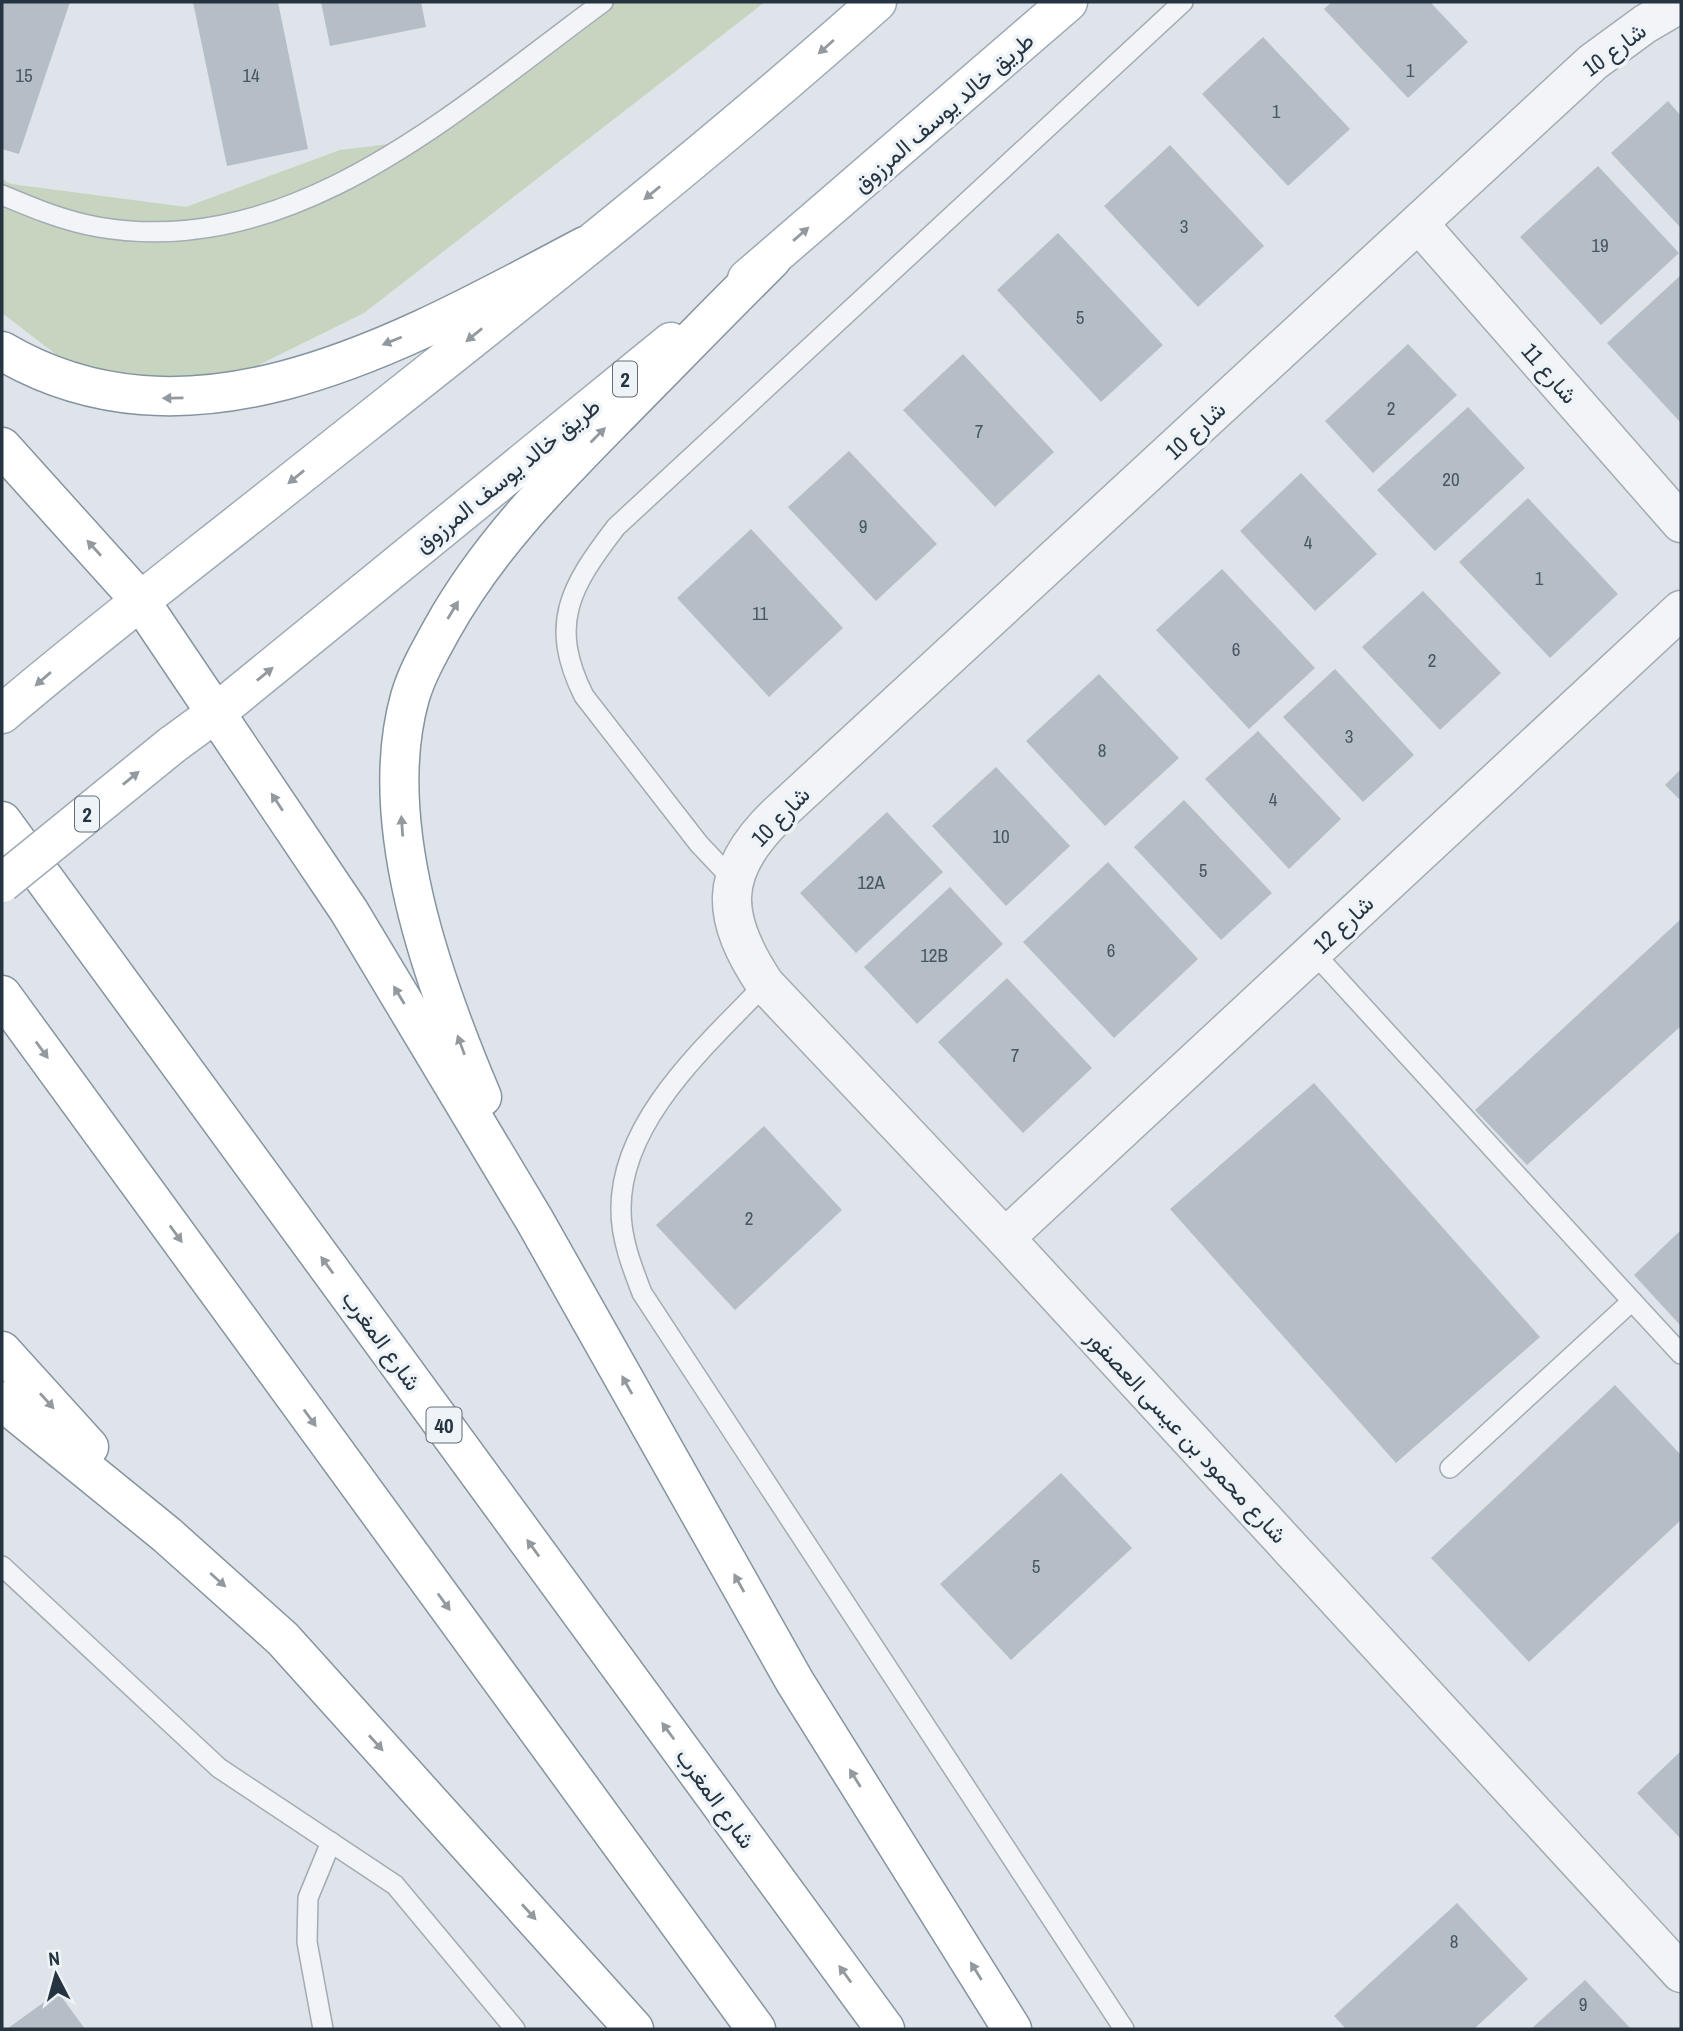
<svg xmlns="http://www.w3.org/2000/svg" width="1683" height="2031" font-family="'Archivo Narrow',Vazirmatn,sans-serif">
  <rect width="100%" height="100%" fill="#dee4e9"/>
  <polygon fill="#c7d4bf" points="610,2 765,2 364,313 228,380 88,379 2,313 2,179 11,184 186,207 340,150 414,141"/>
  <g fill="#b5bec7">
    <polygon points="2,2 70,2 19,154 2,149"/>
    <polygon points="193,2 278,2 308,149 227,166"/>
    <polygon points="321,2 421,2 426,27 330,46"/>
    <polygon points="1332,2 1430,2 1468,42 1408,98 1324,9"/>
    <polygon points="1263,37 1350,129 1288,186 1202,94"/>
    <polygon points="1668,101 1681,116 1681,228 1611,153"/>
    <polygon points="1170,145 1264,246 1198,307 1104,206"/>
    <polygon points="1598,166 1679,253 1601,325 1520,237"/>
    <polygon points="1058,233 1163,345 1101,402 997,290"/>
    <polygon points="1681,275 1681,423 1607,343"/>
    <polygon points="1408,344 1457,395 1373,473 1325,421"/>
    <polygon points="963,354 1054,452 995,507 903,410"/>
    <polygon points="1468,407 1525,468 1435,551 1377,490"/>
    <polygon points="849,451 937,544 876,601 788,507"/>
    <polygon points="1301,473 1377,554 1315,611 1240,531"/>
    <polygon points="1528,498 1618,594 1550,658 1459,562"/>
    <polygon points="751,529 843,628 769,697 677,598"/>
    <polygon points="1222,569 1315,668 1249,729 1156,630"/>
    <polygon points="1423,591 1501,673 1440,730 1362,647"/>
    <polygon points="1335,669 1414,755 1363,802 1283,717"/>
    <polygon points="1099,674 1179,758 1105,826 1026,741"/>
    <polygon points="1258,731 1341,819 1289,869 1205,779"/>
    <polygon points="996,767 1070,846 1006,906 932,826"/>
    <polygon points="1681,769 1681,801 1665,785"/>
    <polygon points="1184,800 1272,893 1221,940 1134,847"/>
    <polygon points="887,812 943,872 856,953 800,893"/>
    <polygon points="1108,862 1198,959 1114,1038 1023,942"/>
    <polygon points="950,887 1003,944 917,1024 864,967"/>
    <polygon points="1681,919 1681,1026 1527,1165 1475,1110"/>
    <polygon points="1007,978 1092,1068 1023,1133 938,1042"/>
    <polygon points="1314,1083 1540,1337 1396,1463 1170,1209"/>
    <polygon points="764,1126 842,1210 735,1310 656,1225"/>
    <polygon points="1681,1230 1681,1326 1634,1275"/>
    <polygon points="1615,1385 1681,1455 1681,1520 1529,1662 1431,1558"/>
    <polygon points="1061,1473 1132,1548 1011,1660 940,1584"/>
    <polygon points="1681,1751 1681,1839 1637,1793"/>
    <polygon points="1457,1903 1528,1979 1474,2029 1346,2029 1334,2016"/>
    <polygon points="1585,1980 1631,2029 1531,2029"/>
    <polygon points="58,1992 85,2029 7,2029"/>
  </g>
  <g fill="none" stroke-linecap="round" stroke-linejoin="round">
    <defs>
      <g id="lane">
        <path d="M2,195c31,13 62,26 96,32 196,34 359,-118 505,-225"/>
        <path d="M734,881l-35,-37 -115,-148c-36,-72 -14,-109 32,-169l567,-525"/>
        <polyline points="1313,952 1632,1301 1450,1468"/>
        <path d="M765,984c-57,60 -145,136 -144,226 0,29 11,57 21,83l482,736"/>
        <polyline points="1632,1301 1681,1354"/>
        <polyline points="2,1566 219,1768 395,1885 515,2029"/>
        <polyline points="323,2029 307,1942 308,1898 331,1842"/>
      </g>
      <g id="street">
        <path d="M1681,3l-36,21 -52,38 -816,753c-60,58 -56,103 -12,169l240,254 676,735"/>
        <polyline points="1419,224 1681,523"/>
        <polyline points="1005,1238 1681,610"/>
      </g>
      <g id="primary">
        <polyline points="747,279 1068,2"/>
        <path d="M2,714c89,-76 182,-147 274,-220 203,-161 408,-320 601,-492"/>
        <polyline points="172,745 217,712 671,342"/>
      </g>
      <g id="highway">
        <path d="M2,351c194,114 408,-13 583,-105"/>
        <polyline points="2,447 139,599 349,911 535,1221 795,1682 1012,2029"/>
        <polyline points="2,821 885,2029"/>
        <polyline points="2,995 756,2029"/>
        <path d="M482,1097c-49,-116 -107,-275 -72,-400 7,-24 20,-46 32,-68 46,-83 111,-148 178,-216 50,-51 101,-103 152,-154"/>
        <polyline points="2,1351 89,1447"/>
        <polyline points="2,1401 167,1535 283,1639 634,2029"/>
      </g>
    </defs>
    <use href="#lane" stroke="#a3acb4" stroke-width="22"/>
    <use href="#street" stroke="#a3acb4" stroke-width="41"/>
    <use href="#primary" stroke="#9daab6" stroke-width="41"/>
    <use href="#highway" stroke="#8494a1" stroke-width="41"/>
    <use href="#lane" stroke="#f2f4f7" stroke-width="19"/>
    <use href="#street" stroke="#f2f4f7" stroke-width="38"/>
    <use href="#primary" stroke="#fff" stroke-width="38"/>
    <use href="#highway" stroke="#fff" stroke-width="38"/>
    <defs>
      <polyline id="primary-bridge" points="2,883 172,745"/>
    </defs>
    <use href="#primary-bridge" stroke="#9daab6" stroke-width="41" stroke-linecap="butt"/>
    <use href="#primary-bridge" stroke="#fff" stroke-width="38"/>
  </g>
  <defs><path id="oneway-solid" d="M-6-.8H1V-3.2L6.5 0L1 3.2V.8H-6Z" transform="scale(1.75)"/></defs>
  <g fill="#929aa0">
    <use href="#oneway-solid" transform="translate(826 47) rotate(138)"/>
    <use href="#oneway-solid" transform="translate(652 193) rotate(141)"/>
    <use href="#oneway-solid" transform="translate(801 234) rotate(-41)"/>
    <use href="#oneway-solid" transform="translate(474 335) rotate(141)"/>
    <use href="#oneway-solid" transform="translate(392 341) rotate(158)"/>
    <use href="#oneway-solid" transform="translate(173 398) rotate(179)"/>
    <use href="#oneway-solid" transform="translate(598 435) rotate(-45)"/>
    <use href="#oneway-solid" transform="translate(296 477) rotate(141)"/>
    <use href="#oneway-solid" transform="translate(94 548) rotate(-132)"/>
    <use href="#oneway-solid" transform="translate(453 610) rotate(-59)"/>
    <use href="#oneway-solid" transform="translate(265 674) rotate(-39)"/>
    <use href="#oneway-solid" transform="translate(43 679) rotate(139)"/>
    <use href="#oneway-solid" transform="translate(131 778) rotate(-39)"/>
    <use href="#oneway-solid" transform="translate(277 802) rotate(-123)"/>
    <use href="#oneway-solid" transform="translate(402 826) rotate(-94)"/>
    <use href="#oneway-solid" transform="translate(399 995) rotate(-121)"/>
    <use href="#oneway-solid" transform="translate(461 1045) rotate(-110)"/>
    <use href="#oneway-solid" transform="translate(42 1050) rotate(54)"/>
    <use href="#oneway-solid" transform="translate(176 1234) rotate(54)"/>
    <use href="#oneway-solid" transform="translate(327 1265) rotate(-126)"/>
    <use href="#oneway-solid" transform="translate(627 1385) rotate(-119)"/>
    <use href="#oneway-solid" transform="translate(47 1401) rotate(48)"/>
    <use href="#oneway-solid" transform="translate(310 1418) rotate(54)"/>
    <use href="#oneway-solid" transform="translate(533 1548) rotate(-126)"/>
    <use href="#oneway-solid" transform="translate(218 1580) rotate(42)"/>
    <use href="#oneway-solid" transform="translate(739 1583) rotate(-119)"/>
    <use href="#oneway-solid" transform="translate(444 1602) rotate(54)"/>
    <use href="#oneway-solid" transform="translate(668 1731) rotate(-126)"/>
    <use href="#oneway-solid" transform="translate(376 1743) rotate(48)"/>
    <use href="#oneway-solid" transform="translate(855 1778) rotate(-122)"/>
    <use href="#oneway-solid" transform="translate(529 1912) rotate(48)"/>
    <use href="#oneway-solid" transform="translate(976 1971) rotate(-122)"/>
    <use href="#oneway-solid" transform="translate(845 1974) rotate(-126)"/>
  </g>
  <g text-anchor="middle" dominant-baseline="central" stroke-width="7" stroke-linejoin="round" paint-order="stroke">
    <g font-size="19" fill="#4a5663">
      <text x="1410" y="70">1</text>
      <text x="24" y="75">15</text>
      <text x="251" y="75">14</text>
      <text x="1276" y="111">1</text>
      <text x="1184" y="226">3</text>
      <text x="1600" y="245">19</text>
      <text x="1080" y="317">5</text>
      <text x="1391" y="408">2</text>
      <text x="979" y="431">7</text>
      <text x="1451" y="479">20</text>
      <text x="863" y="526">9</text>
      <text x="1308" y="542">4</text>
      <text x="1539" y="578">1</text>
      <text x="760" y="613">11</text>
      <text x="1236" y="649">6</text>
      <text x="1432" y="660">2</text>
      <text x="1349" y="736">3</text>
      <text x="1102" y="750">8</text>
      <text x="1273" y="799">4</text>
      <text x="1001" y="836">10</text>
      <text x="1203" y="870">5</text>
      <text x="871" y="882">12A</text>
      <text x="1111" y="950">6</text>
      <text x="934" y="955">12B</text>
      <text x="1015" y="1055">7</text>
      <text x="749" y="1218">2</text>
      <text x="1036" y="1566">5</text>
      <text x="1454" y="1941">8</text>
      <text x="1583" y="2004">9</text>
    </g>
    <g fill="#eef3f7" stroke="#626d78" stroke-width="2">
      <rect x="613" y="361.5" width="24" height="35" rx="5"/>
      <rect x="75" y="796.5" width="24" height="35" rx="5"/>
      <rect x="426.5" y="1407.5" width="35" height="35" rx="5"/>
    </g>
    <g font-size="21" font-weight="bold" fill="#263442">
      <text x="625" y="379">2</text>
      <text x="87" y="814">2</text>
      <text x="444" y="1425">40</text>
    </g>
    <g font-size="23" fill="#263442" stroke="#eef3f7">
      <text transform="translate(1614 49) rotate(-37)">شارع 10</text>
      <text transform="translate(943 112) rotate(-41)">طريق خالد يوسف المرزوق</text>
      <text transform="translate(1550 373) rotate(49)">شارع 11</text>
      <text transform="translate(1195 430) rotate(-43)">شارع 10</text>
      <text transform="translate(507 475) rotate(-39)">طريق خالد يوسف المرزوق</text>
      <text transform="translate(780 816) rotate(-46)">شارع 10</text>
      <text transform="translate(1343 924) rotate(-43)">شارع 12</text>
      <text transform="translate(382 1340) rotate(54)">شارع المغرب</text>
      <text transform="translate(1187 1436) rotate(47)">شارع محمود بن عيسى العصفور</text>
      <text transform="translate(716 1798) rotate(54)">شارع المغرب</text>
    </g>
  </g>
  <rect width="1683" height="2031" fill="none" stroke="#263442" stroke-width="7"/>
  <g transform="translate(56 1975) rotate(354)" stroke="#eef3f7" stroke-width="5" paint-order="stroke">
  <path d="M0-5L12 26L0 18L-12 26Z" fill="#263442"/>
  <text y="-10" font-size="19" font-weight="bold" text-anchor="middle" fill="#263442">N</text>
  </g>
</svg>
